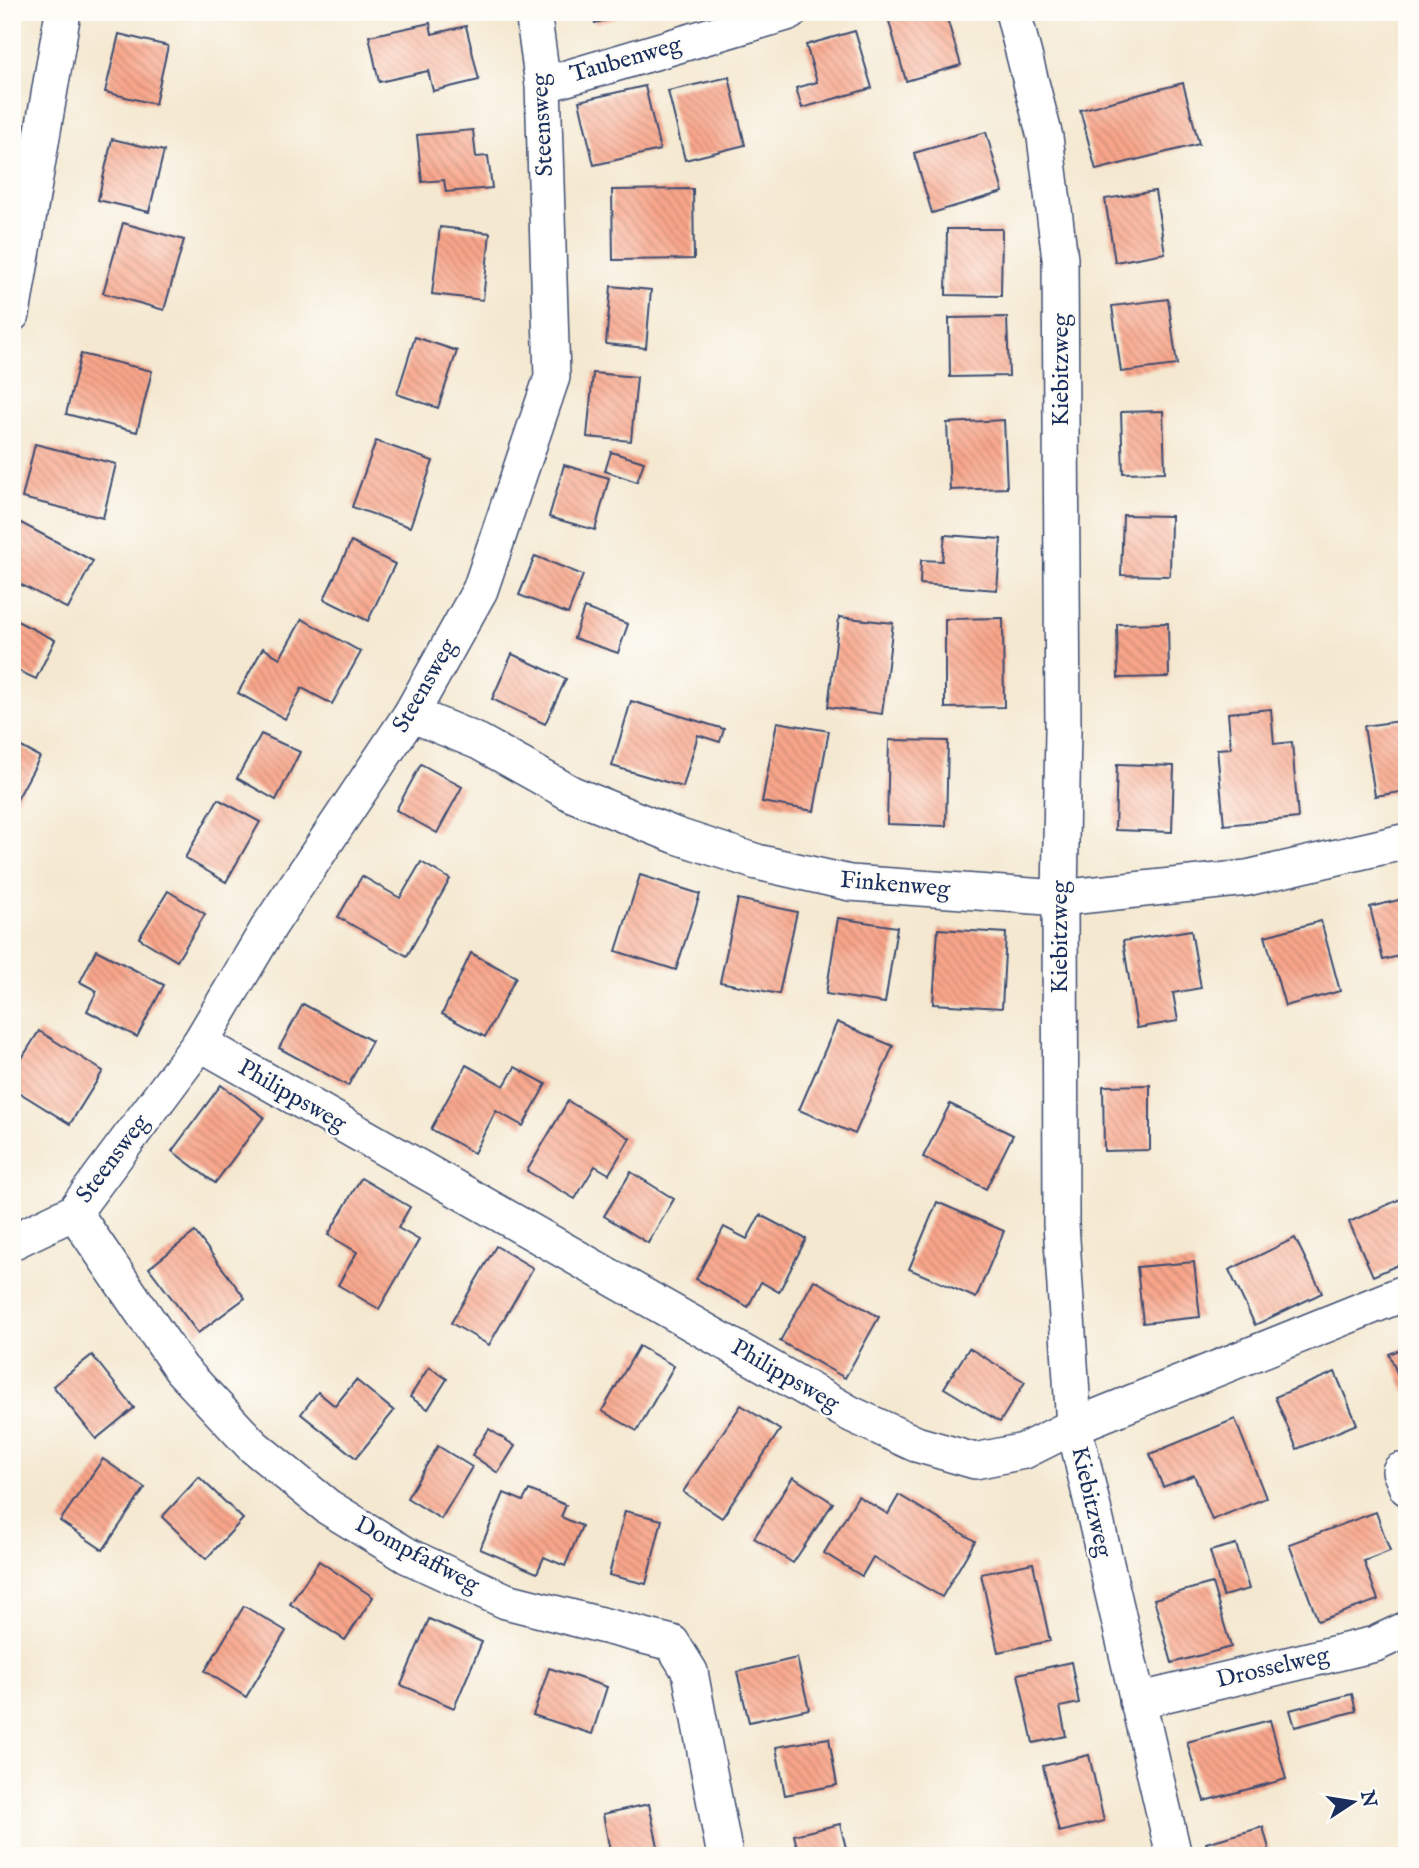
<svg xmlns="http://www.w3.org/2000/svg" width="1419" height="1868" font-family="'IM FELL English',serif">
  <defs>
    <pattern id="building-back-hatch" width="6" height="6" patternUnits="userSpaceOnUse" patternTransform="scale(1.75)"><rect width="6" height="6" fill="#f9a68a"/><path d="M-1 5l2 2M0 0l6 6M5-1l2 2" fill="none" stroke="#c98874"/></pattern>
  </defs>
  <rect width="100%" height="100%" fill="#fdfcf7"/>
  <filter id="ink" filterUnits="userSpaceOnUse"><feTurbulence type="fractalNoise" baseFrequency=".0143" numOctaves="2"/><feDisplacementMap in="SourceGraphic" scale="14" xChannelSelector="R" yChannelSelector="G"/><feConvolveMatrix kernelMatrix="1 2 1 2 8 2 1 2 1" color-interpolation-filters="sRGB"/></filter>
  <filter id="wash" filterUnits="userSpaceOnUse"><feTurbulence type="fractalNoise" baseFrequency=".00686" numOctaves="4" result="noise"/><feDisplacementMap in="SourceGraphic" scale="28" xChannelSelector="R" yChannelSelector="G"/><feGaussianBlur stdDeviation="1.57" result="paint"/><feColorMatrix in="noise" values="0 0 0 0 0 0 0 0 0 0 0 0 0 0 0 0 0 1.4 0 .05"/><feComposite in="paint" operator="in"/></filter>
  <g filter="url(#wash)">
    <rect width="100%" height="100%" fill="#f4e8d0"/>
    <g id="blocks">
      <g fill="url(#building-back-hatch)">
        <polygon points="592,12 635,12 635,13 595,23"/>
        <polygon points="906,12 945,12 961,65 906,81 888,18"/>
        <polygon points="430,23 432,34 466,26 479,80 433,91 428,71 379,82 369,36"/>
        <polygon points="855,31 872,88 802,108 796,88 817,82 806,45"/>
        <polygon points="119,34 168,46 155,104 105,92"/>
        <polygon points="729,77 745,145 685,160 668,91"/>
        <polygon points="1183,83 1199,144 1096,170 1080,110"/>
        <polygon points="645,86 660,150 594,165 579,101"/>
        <polygon points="473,130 476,157 488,156 492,188 446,192 444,180 422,182 417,135"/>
        <polygon points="986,132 1003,192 932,213 914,153"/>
        <polygon points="112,139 164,151 149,212 98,200"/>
        <polygon points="693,189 694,259 613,260 612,190"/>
        <polygon points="1155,191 1165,253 1115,262 1105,199"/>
        <polygon points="123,223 184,240 164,310 103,293"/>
        <polygon points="440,227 490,233 483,300 432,294"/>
        <polygon points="947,229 1002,229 1001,296 946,295"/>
        <polygon points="611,286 651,290 646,348 606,344"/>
        <polygon points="1168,299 1177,365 1121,372 1112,306"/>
        <polygon points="1007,317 1009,376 950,377 949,318"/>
        <polygon points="415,337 457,351 438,408 397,394"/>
        <polygon points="81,354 152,371 137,432 66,414"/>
        <polygon points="593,373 637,377 631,441 587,437"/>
        <polygon points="1163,411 1165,472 1123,473 1121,412"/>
        <polygon points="1004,420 1007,488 950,490 947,423"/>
        <polygon points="376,441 433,461 410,527 352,507"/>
        <polygon points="35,444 116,464 103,518 22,498"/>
        <polygon points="611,452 644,462 637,482 605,471"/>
        <polygon points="564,465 609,478 595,530 549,517"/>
        <polygon points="1123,515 1171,516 1170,576 1121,575"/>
        <polygon points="19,522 93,561 68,609 12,580 12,535"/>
        <polygon points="945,535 1001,539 997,590 920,584 921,560 942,561"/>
        <polygon points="351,542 395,564 368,621 324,599"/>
        <polygon points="535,556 583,575 568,614 519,595"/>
        <polygon points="584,608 628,624 618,653 574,638"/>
        <polygon points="839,617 893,623 882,714 828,707"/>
        <polygon points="1003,618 1004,707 945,708 945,619"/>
        <polygon points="302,619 361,652 332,704 302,688 285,719 238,693 263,648 280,658"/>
        <polygon points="17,621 55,640 36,679 17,670 12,680 12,630"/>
        <polygon points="1168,623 1169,677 1118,678 1117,624"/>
        <polygon points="512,654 566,679 545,724 492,699"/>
        <polygon points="631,701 724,729 720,742 698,735 683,787 612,766"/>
        <polygon points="1271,709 1274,744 1292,742 1298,818 1224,825 1217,749 1231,748 1228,713"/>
        <polygon points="1407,720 1407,791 1375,796 1364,726"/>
        <polygon points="777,722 829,731 814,811 762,802"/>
        <polygon points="261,734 300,752 276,800 237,778"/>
        <polygon points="889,740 948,741 946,826 887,824"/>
        <polygon points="12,742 40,757 12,809"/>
        <polygon points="421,764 462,787 437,833 396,810"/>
        <polygon points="1117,764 1174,766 1172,832 1115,830"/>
        <polygon points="218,799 260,822 226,882 185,858"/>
        <polygon points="421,862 450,879 407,956 338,917 362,876 400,898"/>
        <polygon points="640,875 700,894 676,970 616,951"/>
        <polygon points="168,891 205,914 177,961 139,938"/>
        <polygon points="1407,898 1407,954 1383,960 1370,907"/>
        <polygon points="738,899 797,912 779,994 720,982"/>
        <polygon points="838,918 897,927 885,1003 826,994"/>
        <polygon points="1321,921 1340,991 1285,1006 1265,936"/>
        <polygon points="938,929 1006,933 1002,1008 933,1004"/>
        <polygon points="1191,930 1201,988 1173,993 1178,1021 1137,1028 1123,941"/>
        <polygon points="96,950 164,985 137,1037 87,1011 97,991 80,982"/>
        <polygon points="471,953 516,977 485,1037 442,1014"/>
        <polygon points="303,1004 372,1041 348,1086 279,1048"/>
        <polygon points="837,1022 893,1046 855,1134 799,1110"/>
        <polygon points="39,1031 103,1071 70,1124 12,1088 12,1074"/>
        <polygon points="466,1065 504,1086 515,1067 546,1084 523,1126 496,1111 474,1153 431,1129"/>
        <polygon points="221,1085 264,1117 215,1183 172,1151"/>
        <polygon points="1150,1085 1150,1150 1104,1151 1103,1086"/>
        <polygon points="568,1101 630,1138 609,1174 595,1166 575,1199 527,1171"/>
        <polygon points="950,1104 1013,1135 986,1189 923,1157"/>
        <polygon points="631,1172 674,1199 648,1243 604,1216"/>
        <polygon points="361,1178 410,1207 398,1228 419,1240 379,1309 338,1285 357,1252 328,1235"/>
        <polygon points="1407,1196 1407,1261 1373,1276 1349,1222"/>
        <polygon points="937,1202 1004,1231 976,1298 909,1269"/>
        <polygon points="760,1215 806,1239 779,1292 761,1282 748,1307 696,1279 724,1227 747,1239"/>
        <polygon points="195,1232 245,1298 198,1333 149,1268"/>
        <polygon points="1295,1238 1322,1293 1255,1325 1229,1270"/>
        <polygon points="496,1246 533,1268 489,1345 451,1323"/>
        <polygon points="1194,1262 1200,1317 1143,1323 1137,1267"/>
        <polygon points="814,1280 879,1317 845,1378 780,1341"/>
        <polygon points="639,1346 674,1366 637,1431 602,1411"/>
        <polygon points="1407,1347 1407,1396 1389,1354"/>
        <polygon points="969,1348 1025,1382 1000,1422 944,1388"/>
        <polygon points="92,1355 134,1408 96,1439 53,1386"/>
        <polygon points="429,1367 447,1379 428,1409 410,1397"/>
        <polygon points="1335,1372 1357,1424 1297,1449 1275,1397"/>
        <polygon points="356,1380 394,1411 356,1458 301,1414 318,1392 335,1406"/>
        <polygon points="741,1405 780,1430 722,1518 683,1492"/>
        <polygon points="1235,1419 1266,1498 1212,1520 1194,1475 1163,1487 1150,1454"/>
        <polygon points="489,1429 515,1446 498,1473 472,1455"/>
        <polygon points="438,1446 472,1467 441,1519 407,1498"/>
        <polygon points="103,1459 145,1488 103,1550 60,1521"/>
        <polygon points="199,1477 243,1519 206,1559 162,1517"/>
        <polygon points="793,1477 833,1503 793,1563 754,1538"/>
        <polygon points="529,1490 566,1505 561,1517 582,1526 565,1566 544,1557 537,1573 480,1549 504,1493 523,1501"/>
        <polygon points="899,1495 975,1541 942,1597 873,1557 862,1576 824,1553 858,1496 888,1514"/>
        <polygon points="625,1511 662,1520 646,1584 609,1575"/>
        <polygon points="1376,1512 1390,1551 1364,1561 1378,1600 1318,1621 1289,1544"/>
        <polygon points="1236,1544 1249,1589 1223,1596 1210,1551"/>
        <polygon points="319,1561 373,1597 345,1640 290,1604"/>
        <polygon points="1033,1563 1050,1641 998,1652 981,1574"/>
        <polygon points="1212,1583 1231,1647 1172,1663 1154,1599"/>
        <polygon points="244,1606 286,1631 246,1697 205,1671"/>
        <polygon points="429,1619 482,1642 454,1708 401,1685"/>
        <polygon points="797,1658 809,1709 749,1722 737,1672"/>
        <polygon points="1071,1662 1079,1703 1060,1707 1066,1736 1033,1743 1018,1674"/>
        <polygon points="549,1668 607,1687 592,1734 533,1715"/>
        <polygon points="1352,1694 1356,1711 1295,1727 1290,1710"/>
        <polygon points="1270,1720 1286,1779 1204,1801 1187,1742"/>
        <polygon points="829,1738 837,1785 785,1795 776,1747"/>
        <polygon points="1089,1755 1104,1821 1059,1832 1043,1766"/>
        <polygon points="649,1804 660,1856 611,1856 603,1814"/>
        <polygon points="840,1824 848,1856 799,1856 794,1835"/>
        <polygon points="1263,1827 1271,1856 1210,1856 1206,1843"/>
      </g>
    </g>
  </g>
  <g filter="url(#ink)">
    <use href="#blocks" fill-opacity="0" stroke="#3c4b6f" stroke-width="2"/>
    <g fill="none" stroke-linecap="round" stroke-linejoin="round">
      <defs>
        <g id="street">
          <polyline points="1013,12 1045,137 1060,259 1063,730 1060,898 1061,1224 1074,1426 1174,1856"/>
          <polyline points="543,85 790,12"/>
          <polyline points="12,314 63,12"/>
          <polyline points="411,714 479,742 572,794 677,836 757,862 850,883 1060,898 1247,878 1407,841"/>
          <polyline points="200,1043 851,1414 916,1444 975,1461 1024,1451 1074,1426 1407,1292"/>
          <polyline points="74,1212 181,1369 253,1446 328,1507 408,1556 506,1601 672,1643 690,1672 725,1856"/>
          <polyline points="12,1242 74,1212 200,1043 270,925 411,714 480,590 552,377 543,85 533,12"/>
          <polyline points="1400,1471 1407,1488"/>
          <polyline points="1137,1701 1375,1644 1407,1629"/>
        </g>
      </defs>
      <use href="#street" stroke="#3c4b6f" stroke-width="38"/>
      <use href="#street" stroke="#fff" stroke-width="35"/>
    </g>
  </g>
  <g text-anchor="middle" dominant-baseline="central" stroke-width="5" stroke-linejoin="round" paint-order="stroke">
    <g font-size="24" fill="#1b2f5e" stroke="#fdfcf7">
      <text transform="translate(626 60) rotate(-16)">Taubenweg</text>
      <text transform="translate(543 125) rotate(-93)">Steensweg</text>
      <text transform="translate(1061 370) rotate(-90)">Kiebitzweg</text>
      <text transform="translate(425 686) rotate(-60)">Steensweg</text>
      <text transform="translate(895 885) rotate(5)">Finkenweg</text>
      <text transform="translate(1060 937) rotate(-90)">Kiebitzweg</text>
      <text transform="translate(292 1096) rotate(30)">Philippsweg</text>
      <text transform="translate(113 1159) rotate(-53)">Steensweg</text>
      <text transform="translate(785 1376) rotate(30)">Philippsweg</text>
      <text transform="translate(1091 1502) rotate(77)">Kiebitzweg</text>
      <text transform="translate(417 1555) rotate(28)">Dompfaffweg</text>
      <text transform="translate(1273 1668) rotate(-13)">Drosselweg</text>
    </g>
  </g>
  <rect width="1419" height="1868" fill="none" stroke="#fdfcf7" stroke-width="42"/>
  <g transform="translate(1353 1802) rotate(78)" stroke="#fdfcf7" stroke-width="5" paint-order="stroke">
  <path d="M0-5L12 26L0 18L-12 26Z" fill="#1b2f5e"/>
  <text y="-10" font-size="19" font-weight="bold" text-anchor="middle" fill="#1b2f5e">N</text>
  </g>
</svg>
